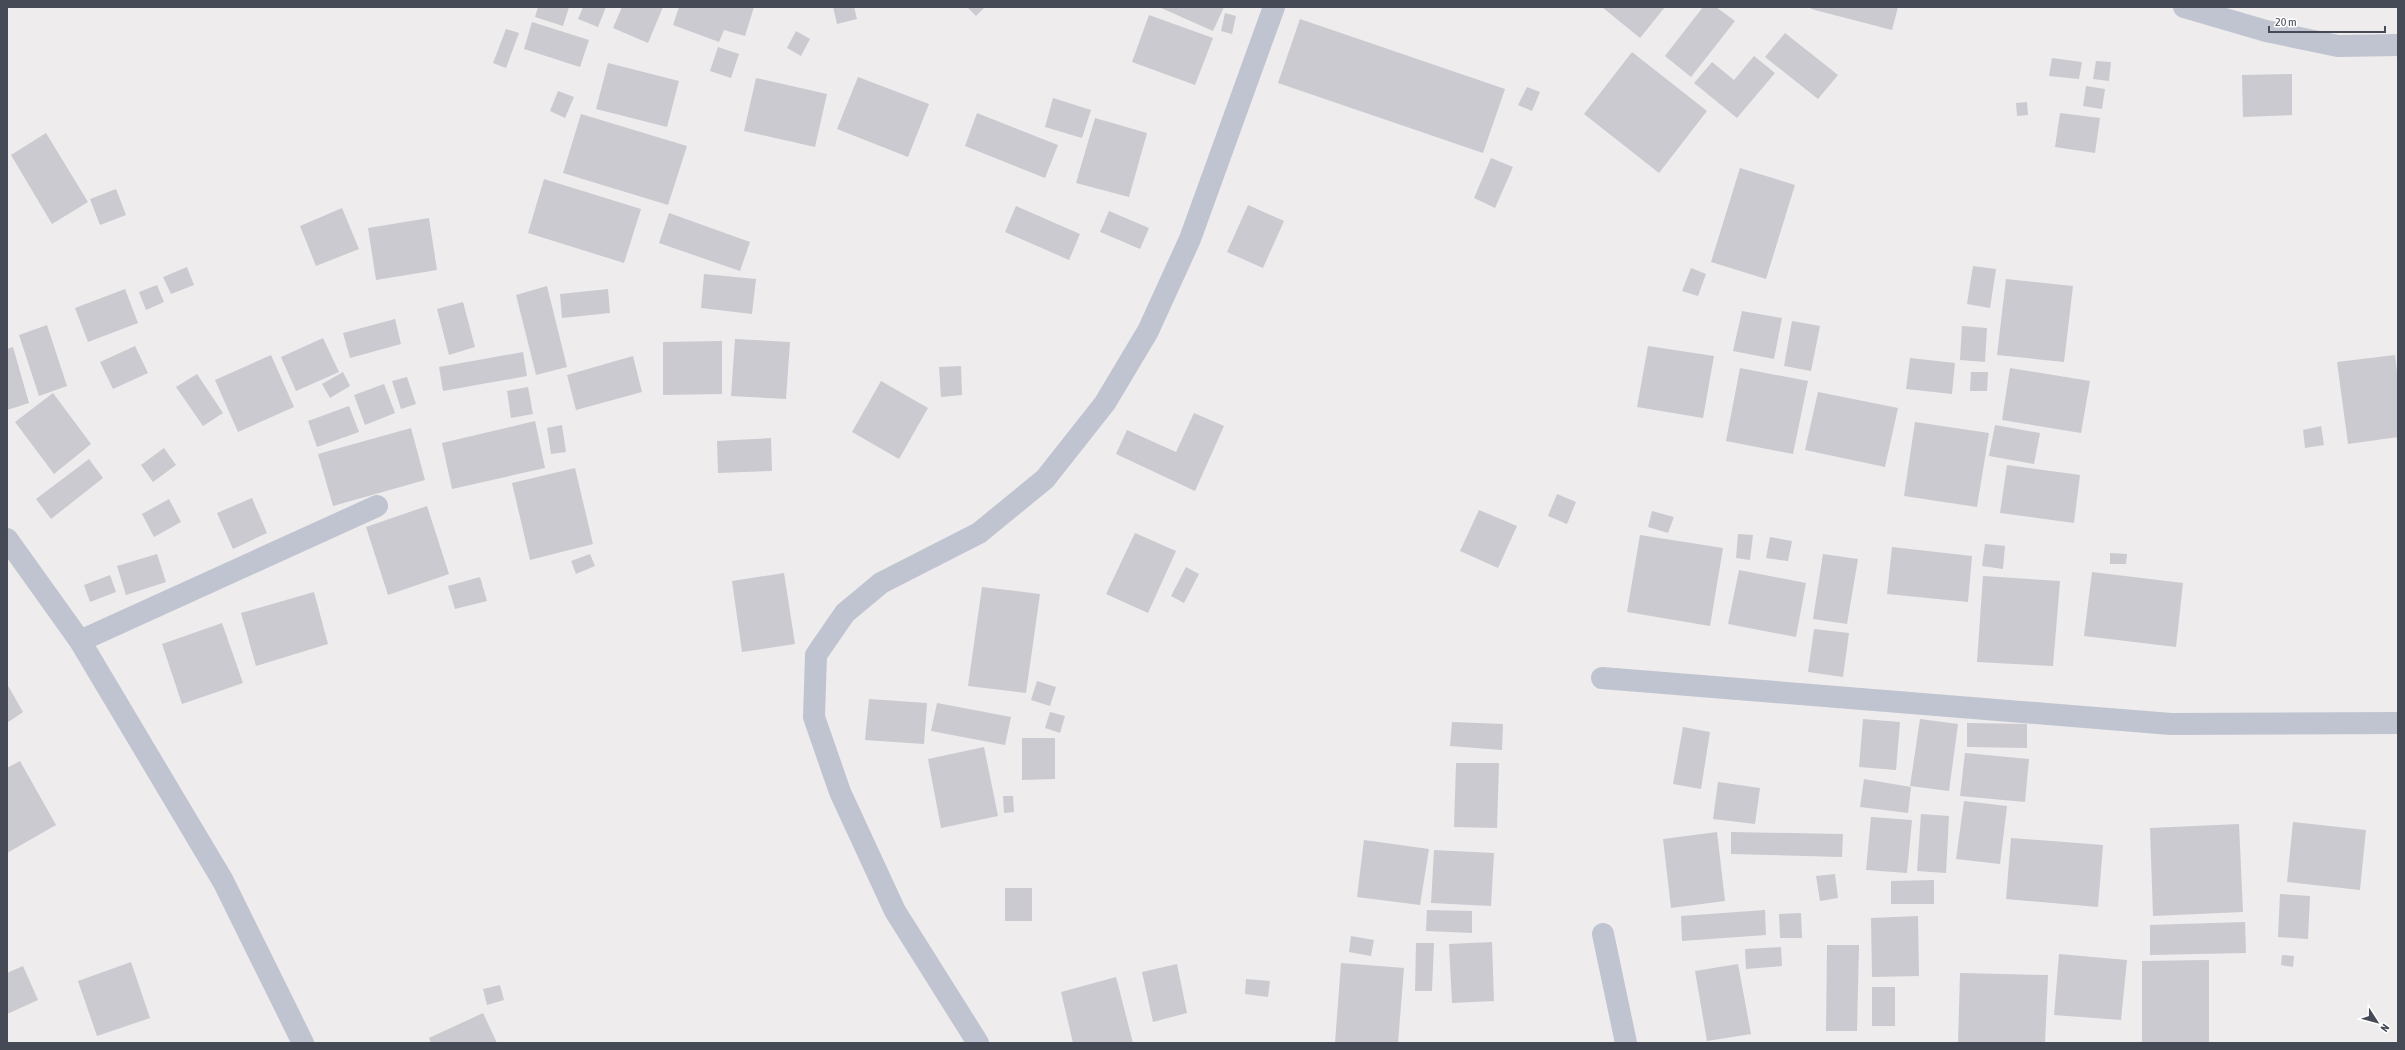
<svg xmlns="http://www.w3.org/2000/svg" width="2405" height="1050" font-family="'Asap Condensed',sans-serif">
  <rect width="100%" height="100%" fill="#eeecec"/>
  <g fill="#cacad0">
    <polygon points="538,7 569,7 563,26 535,17"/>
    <polygon points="583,7 606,7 598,27 578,19"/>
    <polygon points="622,7 663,7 648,43 613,28"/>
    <polygon points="679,7 754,7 745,36 724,30 719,42 673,25"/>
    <polygon points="833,7 854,7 857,19 837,24"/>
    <polygon points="967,7 985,7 976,16"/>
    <polygon points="1159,7 1224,7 1213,31"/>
    <polygon points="1602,7 1665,7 1640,38"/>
    <polygon points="1703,7 1716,7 1735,21 1691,77 1665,56"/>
    <polygon points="1812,7 1898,7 1892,30 1811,9"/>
    <polygon points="1225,13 1236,16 1232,34 1221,31"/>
    <polygon points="1149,15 1213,38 1195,85 1132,62"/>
    <polygon points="1300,19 1505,89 1483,153 1278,83"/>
    <polygon points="532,22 589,40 580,67 524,49"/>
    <polygon points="506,29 519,33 506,68 493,63"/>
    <polygon points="796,31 810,39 801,56 787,48"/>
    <polygon points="1785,33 1838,75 1818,99 1765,57"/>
    <polygon points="718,47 739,54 731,78 710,71"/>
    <polygon points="1632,52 1707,111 1659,173 1584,114"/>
    <polygon points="1754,56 1775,73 1737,118 1694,83 1712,62 1734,80"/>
    <polygon points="2052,58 2082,62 2079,79 2049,76"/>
    <polygon points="2096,61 2111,62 2109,81 2093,79"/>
    <polygon points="608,63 679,81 667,127 596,109"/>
    <polygon points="2292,74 2292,115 2243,117 2242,75"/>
    <polygon points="858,77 929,104 908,157 837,129"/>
    <polygon points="756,78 827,94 815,147 744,131"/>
    <polygon points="2086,86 2105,89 2102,109 2083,106"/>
    <polygon points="1527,87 1540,92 1532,111 1518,105"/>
    <polygon points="558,91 574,97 565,118 550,111"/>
    <polygon points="1053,98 1091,110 1082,138 1045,127"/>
    <polygon points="2027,102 2028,115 2017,116 2016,103"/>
    <polygon points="977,113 1058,145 1045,178 965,146"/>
    <polygon points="2060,113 2100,118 2095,153 2055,147"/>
    <polygon points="581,114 687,146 668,205 563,173"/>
    <polygon points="1095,118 1147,133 1129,197 1076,183"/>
    <polygon points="46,133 88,202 52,224 11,155"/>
    <polygon points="1491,158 1513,167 1495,208 1474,198"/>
    <polygon points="1740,168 1795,185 1766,279 1711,262"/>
    <polygon points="544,179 641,209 624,263 528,233"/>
    <polygon points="116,189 126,215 100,225 90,199"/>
    <polygon points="1248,205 1284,221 1263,268 1227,252"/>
    <polygon points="1016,206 1080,234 1069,260 1005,232"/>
    <polygon points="342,208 359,249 316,266 300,226"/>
    <polygon points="1109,211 1149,228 1140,249 1100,232"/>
    <polygon points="669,213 750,242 740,271 659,243"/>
    <polygon points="429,218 437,270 376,280 368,228"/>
    <polygon points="1973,266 1996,269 1990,308 1967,304"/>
    <polygon points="187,267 194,285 171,294 163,277"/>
    <polygon points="1691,268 1706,274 1698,296 1682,291"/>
    <polygon points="704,274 756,279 752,314 701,308"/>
    <polygon points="2006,279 2073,286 2064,362 1997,355"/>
    <polygon points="157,285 164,302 146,310 139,292"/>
    <polygon points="547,286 567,367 536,375 516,295"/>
    <polygon points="125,289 138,323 88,342 75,308"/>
    <polygon points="608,289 610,313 562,318 560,294"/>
    <polygon points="463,302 475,347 449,355 437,309"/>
    <polygon points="1742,311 1782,318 1774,359 1733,351"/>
    <polygon points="395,319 401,344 350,358 343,333"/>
    <polygon points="1792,321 1820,326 1811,371 1784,366"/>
    <polygon points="47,325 67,386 39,396 19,335"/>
    <polygon points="1962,326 1987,328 1985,362 1960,360"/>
    <polygon points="323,338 339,372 296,391 281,357"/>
    <polygon points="735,339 790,342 786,399 731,396"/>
    <polygon points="722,341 722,394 663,395 663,342"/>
    <polygon points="135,346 148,373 113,389 100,362"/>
    <polygon points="1648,346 1714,356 1703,418 1637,407"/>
    <polygon points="13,347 29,403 7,410 7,349"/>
    <polygon points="523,352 527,376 443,391 439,367"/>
    <polygon points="271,355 294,407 238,432 215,380"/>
    <polygon points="2395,355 2398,381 2398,437 2348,444 2337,362"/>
    <polygon points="633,356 642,392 576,410 567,375"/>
    <polygon points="1910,358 1955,363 1952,394 1906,389"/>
    <polygon points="961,366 962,395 941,397 939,367"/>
    <polygon points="1740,368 1808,381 1793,454 1726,441"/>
    <polygon points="2010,368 2090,381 2081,433 2002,420"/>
    <polygon points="343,372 350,386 330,398 322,384"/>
    <polygon points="1971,372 1988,372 1987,391 1970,391"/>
    <polygon points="197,374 223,413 203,426 176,387"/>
    <polygon points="407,377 416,404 401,409 392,381"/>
    <polygon points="881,381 928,408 899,459 852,432"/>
    <polygon points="384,384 395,413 365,425 354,395"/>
    <polygon points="528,387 533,414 511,418 507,391"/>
    <polygon points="1818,392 1898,408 1885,467 1805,450"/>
    <polygon points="53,393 91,444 54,474 15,422"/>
    <polygon points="349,406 359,432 317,447 308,421"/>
    <polygon points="1194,413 1224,426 1195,491 1116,454 1127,430 1176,452"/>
    <polygon points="535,421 545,468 452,489 442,443"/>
    <polygon points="1915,422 1989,433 1977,507 1904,496"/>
    <polygon points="562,425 566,452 551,454 547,428"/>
    <polygon points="1995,425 2040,433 2034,464 1989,456"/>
    <polygon points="2321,426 2324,445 2305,448 2303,430"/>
    <polygon points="411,428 425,480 333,506 318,454"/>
    <polygon points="771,438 772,471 718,473 717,441"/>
    <polygon points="164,448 176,465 153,482 141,465"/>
    <polygon points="89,459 103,478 51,519 36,499"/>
    <polygon points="2007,465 2080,475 2074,523 2000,513"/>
    <polygon points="575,468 593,544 530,560 512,483"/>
    <polygon points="1557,494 1576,502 1567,524 1548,516"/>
    <polygon points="252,498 267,533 233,549 217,513"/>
    <polygon points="169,499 181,522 154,537 142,514"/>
    <polygon points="427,506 449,574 388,595 366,527"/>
    <polygon points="1479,510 1517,526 1498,568 1460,551"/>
    <polygon points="1652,511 1674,517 1668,533 1648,527"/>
    <polygon points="1135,533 1176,551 1148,613 1106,594"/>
    <polygon points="1738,534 1753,535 1750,560 1736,558"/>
    <polygon points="1640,535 1723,548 1710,626 1627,612"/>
    <polygon points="1770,537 1792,541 1788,561 1766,558"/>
    <polygon points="1985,544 2005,546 2003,569 1982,566"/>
    <polygon points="1892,547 1972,556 1968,602 1887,594"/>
    <polygon points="2110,553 2127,554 2126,564 2110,564"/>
    <polygon points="157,554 166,582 126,595 117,566"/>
    <polygon points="590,554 595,566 576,574 571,561"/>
    <polygon points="1823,554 1858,559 1847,624 1813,619"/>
    <polygon points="1186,567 1199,574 1184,603 1171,596"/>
    <polygon points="1739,570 1806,583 1796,637 1728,624"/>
    <polygon points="2092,572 2183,583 2176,647 2084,636"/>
    <polygon points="784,573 795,644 742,652 732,581"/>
    <polygon points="110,575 116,592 90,602 84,585"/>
    <polygon points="1983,576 2060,581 2053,666 1977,662"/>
    <polygon points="480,577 487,601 455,609 448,586"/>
    <polygon points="982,587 1040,594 1026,693 968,686"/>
    <polygon points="314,592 328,644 256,666 241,613"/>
    <polygon points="222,623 243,683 182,704 162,644"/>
    <polygon points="1814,629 1849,633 1843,677 1808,672"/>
    <polygon points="1037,681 1056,687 1050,706 1031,700"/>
    <polygon points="7,684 23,712 7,723"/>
    <polygon points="869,699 927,703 924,744 865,740"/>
    <polygon points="937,703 1011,717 1005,745 931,731"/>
    <polygon points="1050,712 1065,716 1060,733 1045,728"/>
    <polygon points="1863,719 1900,722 1896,770 1859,767"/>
    <polygon points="1920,719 1958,724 1949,791 1910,786"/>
    <polygon points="1452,722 1503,724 1502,750 1450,746"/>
    <polygon points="1967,723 2027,724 2027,748 1967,747"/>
    <polygon points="1683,727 1710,732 1701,789 1673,784"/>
    <polygon points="1022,738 1055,738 1055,779 1022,780"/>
    <polygon points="984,747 998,816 941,828 928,759"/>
    <polygon points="1965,753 2029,759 2025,802 1960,796"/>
    <polygon points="20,761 56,825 7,853 7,768"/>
    <polygon points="1456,763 1499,763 1497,828 1454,827"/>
    <polygon points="1864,779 1911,787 1908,813 1860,807"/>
    <polygon points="1718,782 1760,788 1755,824 1713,819"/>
    <polygon points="1003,796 1013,796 1014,812 1004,813"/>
    <polygon points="1964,801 2007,806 2000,864 1956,859"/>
    <polygon points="1921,814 1949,816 1946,873 1917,871"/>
    <polygon points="1871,817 1912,820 1907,873 1866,870"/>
    <polygon points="2293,822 2366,830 2360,890 2287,882"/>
    <polygon points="2239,824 2243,912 2153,916 2150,828"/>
    <polygon points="1717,832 1725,901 1671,908 1663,839"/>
    <polygon points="1731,832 1843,834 1842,857 1731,854"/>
    <polygon points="2011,838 2103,845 2098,907 2006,899"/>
    <polygon points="1364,840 1429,849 1420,905 1357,897"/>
    <polygon points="1434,850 1494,853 1491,906 1431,903"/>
    <polygon points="1835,874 1838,898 1820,901 1816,876"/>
    <polygon points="1934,880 1934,904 1891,904 1891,881"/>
    <rect x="1005" y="888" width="27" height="33"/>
    <polygon points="2280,894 2310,896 2308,939 2278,937"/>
    <polygon points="1427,910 1472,911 1472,933 1426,931"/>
    <polygon points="1765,910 1766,935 1682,941 1681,916"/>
    <polygon points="1801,913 1802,938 1780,938 1779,914"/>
    <polygon points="1918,916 1919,976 1872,977 1871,918"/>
    <polygon points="2245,922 2246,953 2150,955 2150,925"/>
    <polygon points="1351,936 1374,940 1371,956 1349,952"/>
    <polygon points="1492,942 1494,1001 1452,1003 1449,944"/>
    <polygon points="1416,943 1434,943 1432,991 1415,991"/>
    <polygon points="1827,945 1859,945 1857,1031 1826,1031"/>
    <polygon points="1781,947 1782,966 1746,969 1745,949"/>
    <polygon points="2059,954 2127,960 2121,1020 2054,1015"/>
    <polygon points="2282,955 2294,956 2293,967 2281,965"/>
    <polygon points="2209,960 2209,1043 2142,1043 2142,961"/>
    <polygon points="131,962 150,1018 97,1036 78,981"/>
    <polygon points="1341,963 1404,968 1398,1043 1335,1043"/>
    <polygon points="1177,964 1187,1013 1153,1022 1142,972"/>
    <polygon points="1738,964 1751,1034 1707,1041 1695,971"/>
    <polygon points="23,966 38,1000 7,1014 7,973"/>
    <polygon points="1960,973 2048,975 2045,1043 1958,1043"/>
    <polygon points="1116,977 1133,1043 1073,1043 1061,992"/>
    <polygon points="1246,979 1270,981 1268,997 1245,994"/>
    <polygon points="500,985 504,1000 487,1005 483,989"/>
    <rect x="1872" y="987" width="23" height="39"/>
    <polygon points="483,1013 497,1043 431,1043 429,1038"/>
  </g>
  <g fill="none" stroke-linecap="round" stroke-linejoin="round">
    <g stroke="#c0c4d0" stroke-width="22">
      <polyline points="2184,7 2266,31 2338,46 2398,45"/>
      <polyline points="7,539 80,641 223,881 303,1043"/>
      <polyline points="80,641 377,506"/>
      <polyline points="1602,678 2171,724 2398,723"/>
      <polyline points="1603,934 1626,1043"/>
      <polyline points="978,1043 895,911 840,792 814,717 816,655 845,613 881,583 979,533 1045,479 1105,403 1148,331 1190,239 1274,7"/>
    </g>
  </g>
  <rect width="2405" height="1050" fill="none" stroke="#464a57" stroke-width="16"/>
  <g transform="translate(2377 1022) rotate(126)" stroke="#ffffff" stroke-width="3" paint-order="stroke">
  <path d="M0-3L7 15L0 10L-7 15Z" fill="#464a57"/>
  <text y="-6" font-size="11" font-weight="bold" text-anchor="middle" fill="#464a57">N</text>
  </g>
  <path d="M2269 26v6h116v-6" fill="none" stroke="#464a57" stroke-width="2"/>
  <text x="2275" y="26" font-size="12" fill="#464a57" stroke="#ffffff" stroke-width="3" paint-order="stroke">20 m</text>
</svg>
